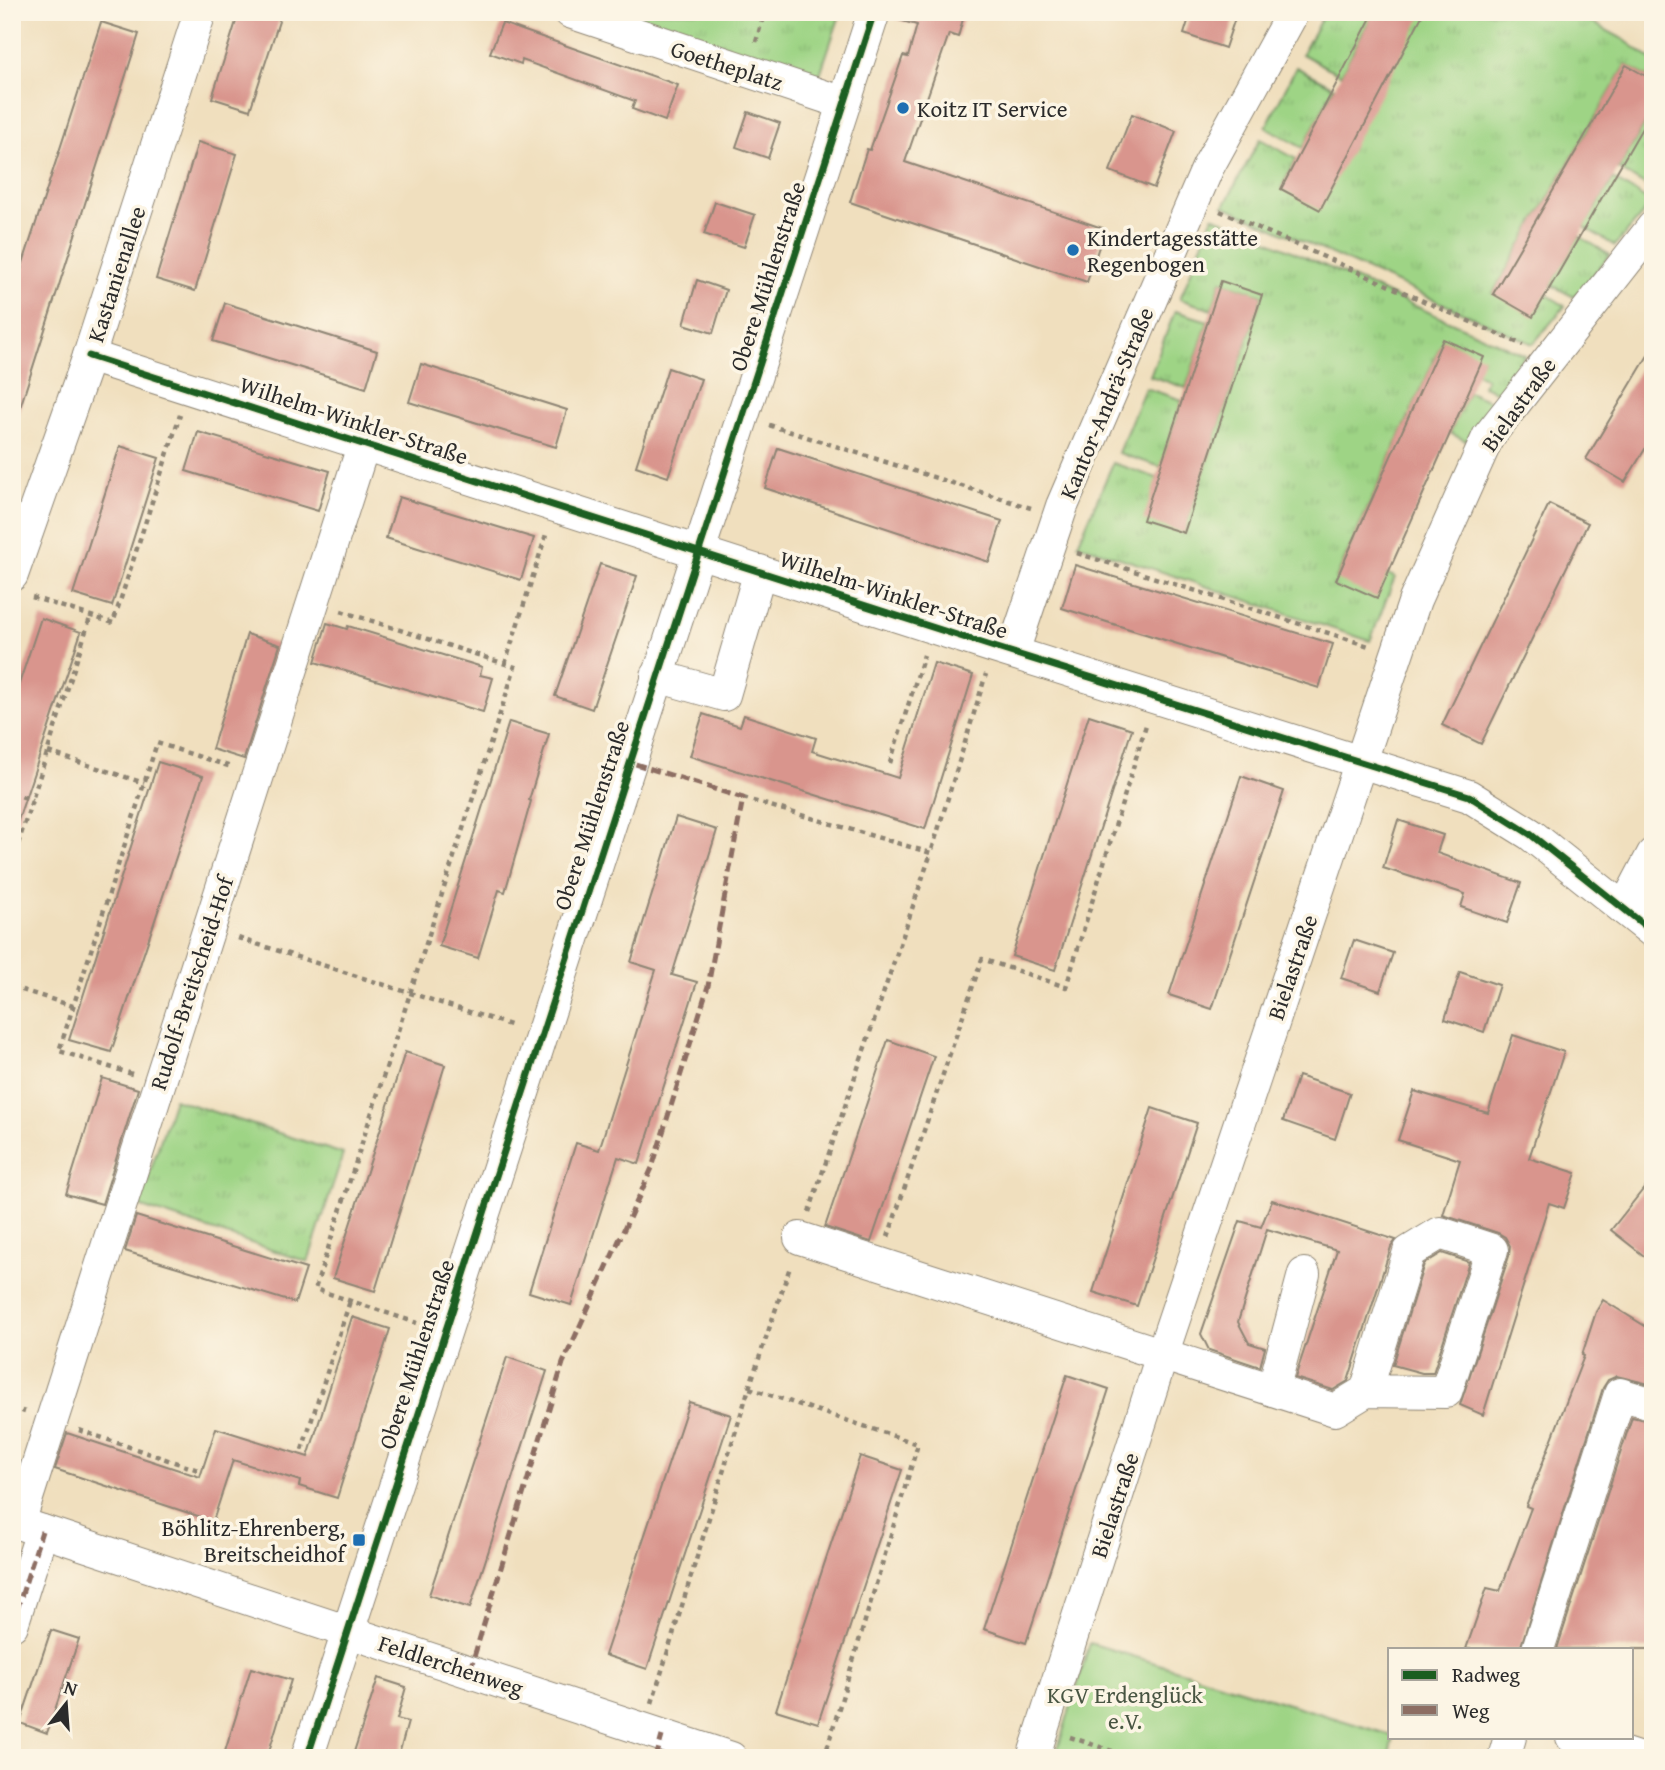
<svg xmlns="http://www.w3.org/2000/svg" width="1665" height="1770" font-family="'Gentium Book Plus',serif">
  <defs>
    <pattern id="grass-tufts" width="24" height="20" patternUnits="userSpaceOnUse" patternTransform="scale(1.75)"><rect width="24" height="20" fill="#9ed485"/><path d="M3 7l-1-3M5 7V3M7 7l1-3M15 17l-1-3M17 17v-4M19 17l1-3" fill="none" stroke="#88b673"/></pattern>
  </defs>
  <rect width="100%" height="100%" fill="#fcf5e5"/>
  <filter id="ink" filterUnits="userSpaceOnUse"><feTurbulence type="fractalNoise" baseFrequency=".0143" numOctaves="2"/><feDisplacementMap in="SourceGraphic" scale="14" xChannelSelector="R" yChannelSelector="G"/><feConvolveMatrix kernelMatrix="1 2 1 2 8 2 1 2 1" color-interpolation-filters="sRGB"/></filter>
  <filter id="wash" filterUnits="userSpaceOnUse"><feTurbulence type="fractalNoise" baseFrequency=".00686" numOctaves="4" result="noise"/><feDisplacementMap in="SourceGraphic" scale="28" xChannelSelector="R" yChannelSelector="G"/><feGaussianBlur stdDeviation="1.57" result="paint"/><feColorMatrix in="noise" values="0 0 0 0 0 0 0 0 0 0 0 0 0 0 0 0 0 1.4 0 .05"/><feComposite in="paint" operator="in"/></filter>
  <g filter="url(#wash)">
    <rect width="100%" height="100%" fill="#f0dfbe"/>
    <g fill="url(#grass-tufts)" stroke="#648058" stroke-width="2">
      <polygon points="595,12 841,12 815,89"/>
      <polygon points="1325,12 1374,12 1341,75 1302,54"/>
      <polygon points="1424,12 1573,12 1623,39 1653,61 1653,80 1626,65 1493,293 1546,294 1565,306 1533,344 1224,206 1260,139 1296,159 1281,189"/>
      <polygon points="1296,67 1334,87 1303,148 1266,127"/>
      <polygon points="1646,122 1653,126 1653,190 1618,169"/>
      <polygon points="1613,179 1652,203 1615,246 1584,227"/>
      <polygon points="1213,216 1525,355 1499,393 1483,386 1486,379 1477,373 1443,340 1336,579 1387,574 1395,577 1370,641 1078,544 1113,463 1157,478 1184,532 1262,295 1221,281 1212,310 1180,299"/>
      <polygon points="1579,236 1610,255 1574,297 1551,285"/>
      <polygon points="1175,311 1208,321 1186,388 1150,376"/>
      <polygon points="1145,388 1182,400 1161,467 1118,453"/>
      <polygon points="1468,392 1492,402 1466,441 1450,433"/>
      <polygon points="174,1099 343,1154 308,1262 139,1206"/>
    </g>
    <polygon fill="#9ed485" stroke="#648058" stroke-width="2" points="1090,1643 1390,1735 1393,1737 1388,1758 1055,1758"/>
    <g id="blocks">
      <g fill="#d9958d">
        <polygon points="239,12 282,12 250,110 212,98"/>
        <polygon points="896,12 965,12 958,37 949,34 905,162 1105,229 1087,282 850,202 867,149 870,150 903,56 908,57 917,25 895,19"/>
        <polygon points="1191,12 1237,12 1225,48 1184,34"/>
        <polygon points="1374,12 1424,12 1320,210 1281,189"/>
        <polygon points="101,22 139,34 18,414 12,413 12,297"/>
        <polygon points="502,23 678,85 665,121 632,109 635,101 522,60 521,64 490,53"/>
        <polygon points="1626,65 1653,80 1653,109 1533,317 1493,294"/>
        <polygon points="748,112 780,123 768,158 736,147"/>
        <polygon points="1132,114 1176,131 1154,188 1110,171"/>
        <polygon points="198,142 237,154 195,291 156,279"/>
        <polygon points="715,202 755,215 744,247 704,234"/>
        <polygon points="697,280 726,290 713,333 684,324"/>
        <polygon points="1221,281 1262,295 1184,533 1143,520"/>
        <polygon points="225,303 377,351 366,388 213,341"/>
        <polygon points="1443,339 1484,357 1377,598 1336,580"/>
        <polygon points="1653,347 1653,436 1625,482 1586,459"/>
        <polygon points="421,364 567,410 556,447 409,402"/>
        <polygon points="668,368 701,379 668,477 636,466"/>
        <polygon points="198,432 330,471 318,511 186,471"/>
        <polygon points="120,446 159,458 112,606 73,594"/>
        <polygon points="778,448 1002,521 989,562 765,488"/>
        <polygon points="399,497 534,538 521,580 386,538"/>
        <polygon points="1549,504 1588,523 1481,744 1442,725"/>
        <polygon points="600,564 637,576 592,709 555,696"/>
        <polygon points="1075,565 1333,644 1319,688 1062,608"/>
        <polygon points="41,618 81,632 17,823 12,823 12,705"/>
        <polygon points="327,623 347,629 348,626 482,667 480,675 493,678 483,712 315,662"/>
        <polygon points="247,634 280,645 244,759 212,749"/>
        <polygon points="934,663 973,675 925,829 690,756 703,714 740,726 744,715 816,738 812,751 898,778"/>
        <polygon points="1089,715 1132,729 1055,970 1012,956"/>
        <polygon points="509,722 549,734 529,800 531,801 505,892 499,890 478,958 439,946"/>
        <polygon points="158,762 203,776 111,1052 69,1040"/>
        <polygon points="1241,776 1284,791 1212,1009 1169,995"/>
        <polygon points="676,817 717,830 672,975 697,982 639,1164 618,1157 571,1305 529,1292 576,1143 599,1150 656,970 631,962"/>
        <polygon points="1398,820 1443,835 1437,853 1521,883 1507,923 1461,907 1465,894 1383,868"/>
        <polygon points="1354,940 1393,953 1380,991 1341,978"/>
        <polygon points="1460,972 1499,985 1484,1032 1445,1019"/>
        <polygon points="1513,1035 1564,1052 1529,1158 1576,1173 1564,1208 1549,1203 1483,1415 1460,1405 1509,1256 1510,1246 1505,1237 1498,1233 1443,1215 1460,1160 1398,1140 1414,1091 1488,1113"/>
        <polygon points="888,1040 934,1056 871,1242 825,1227"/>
        <polygon points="405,1052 445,1065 375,1291 333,1278"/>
        <polygon points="1298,1076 1350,1093 1335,1139 1283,1121"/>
        <polygon points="102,1078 138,1089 102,1204 66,1194"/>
        <polygon points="1152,1108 1197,1123 1137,1306 1093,1292"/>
        <polygon points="1653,1177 1653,1263 1611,1230"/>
        <polygon points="1272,1200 1396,1240 1391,1247 1348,1381 1333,1390 1295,1378 1337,1250 1267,1229 1238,1322 1249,1343 1265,1348 1260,1367 1209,1350 1201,1334 1240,1221 1261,1227"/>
        <polygon points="136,1216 306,1269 295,1303 125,1251"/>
        <polygon points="1442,1253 1469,1262 1433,1373 1422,1373 1393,1365 1424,1264"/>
        <polygon points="1603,1300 1653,1331 1653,1385 1617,1376 1608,1380 1603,1388 1520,1649 1466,1649 1487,1588 1500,1591 1531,1508 1526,1506 1584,1356 1582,1355 1596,1312"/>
        <polygon points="352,1317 390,1329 337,1498 299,1486 300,1481 233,1460 213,1521 55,1469 67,1433 200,1477 216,1428 308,1457"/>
        <polygon points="507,1357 547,1371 470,1608 429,1595"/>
        <polygon points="1067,1375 1109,1389 1026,1643 984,1629"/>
        <polygon points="689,1402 731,1415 647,1669 605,1655"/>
        <polygon points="1632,1417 1653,1422 1653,1649 1557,1649"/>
        <polygon points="860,1456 902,1470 818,1723 776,1710"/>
        <polygon points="51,1630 79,1639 47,1733 20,1723"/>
        <polygon points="251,1668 291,1680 277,1725 267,1758 223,1758"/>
        <polygon points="378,1678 406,1687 397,1719 408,1722 398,1758 352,1758"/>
      </g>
    </g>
  </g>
  <g filter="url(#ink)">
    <use href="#blocks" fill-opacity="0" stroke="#8e8574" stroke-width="2"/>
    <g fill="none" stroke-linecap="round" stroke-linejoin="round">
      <defs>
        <g id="minor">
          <polyline points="570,12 844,103"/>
          <polyline points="89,356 994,647 1469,796 1530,834 1653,932"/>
          <polyline points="12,575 89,356 200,12"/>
          <polyline points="1013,652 1062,506 1208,167 1293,12"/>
          <polyline points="657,676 724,695 760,571"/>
          <polyline points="1624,909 1653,854"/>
          <polyline points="800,1238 1335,1410 1366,1391 1409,1252 1440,1233 1492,1250 1446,1392 1366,1391"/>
          <polyline points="1273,1390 1304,1274"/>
          <polyline points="12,1521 731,1758"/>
          <polyline points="19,1523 364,443"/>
          <polyline points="12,1625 42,1531"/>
          <polyline points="1538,1649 1620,1394 1653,1404"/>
          <polyline points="1572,1737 1637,1758"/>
          <polyline points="307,1758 874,12"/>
          <polyline points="1033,1758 1162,1355 1415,600 1488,437 1653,227"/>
          <polyline points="1504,1758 1510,1737"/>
        </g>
      </defs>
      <use href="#minor" stroke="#8e8574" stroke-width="34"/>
      <g stroke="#8e8574" stroke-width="4.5" stroke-dasharray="5 5" stroke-linecap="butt">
        <polyline points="756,42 762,21 759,12"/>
        <polyline points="1220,211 1523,345"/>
        <polyline points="769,425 1031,508"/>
        <polyline points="1077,553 1369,646"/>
        <polyline points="32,597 113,623 180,415"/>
        <polyline points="341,611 515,667 315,1289 417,1323"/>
        <polyline points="505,664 546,535"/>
        <polyline points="48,752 144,783"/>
        <polyline points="890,763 924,655"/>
        <polyline points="12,793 32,800"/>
        <polyline points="743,798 931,853 986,674"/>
        <polyline points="12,863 91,615"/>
        <polyline points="238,938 513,1026"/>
        <polyline points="12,987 73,1006"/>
        <polyline points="132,1074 59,1051 157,743 231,767"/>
        <polyline points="809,1212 931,853"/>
        <polyline points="888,1237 982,959 1066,987 1146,725"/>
        <polyline points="749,1388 790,1267"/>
        <polyline points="12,1408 25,1412"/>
        <polyline points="79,1430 198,1470"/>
        <polyline points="302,1450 350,1301"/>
        <polyline points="652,1703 749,1388 918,1444 824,1758"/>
        <polyline points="1070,1737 1133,1758"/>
      </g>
      <use href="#minor" stroke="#fff" stroke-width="32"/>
      <g stroke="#8d6e63" stroke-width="5" stroke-dasharray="10 5" stroke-linecap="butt">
        <polyline points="12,1625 42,1531"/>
        <polyline points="470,1670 563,1363 652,1168 708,986 743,798 629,762"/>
        <polyline points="656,1758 662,1736"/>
      </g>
      <defs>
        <g id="cycleway">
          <polyline points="89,356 994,647 1469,796 1530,834 1653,932"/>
          <polyline points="307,1758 874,12"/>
        </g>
      </defs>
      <use href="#cycleway" stroke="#fcf5e5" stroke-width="11"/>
      <use href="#cycleway" stroke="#1b5e20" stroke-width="7"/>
    </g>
  </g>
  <g fill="#1f6fb2" stroke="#fcf5e5" stroke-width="2.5">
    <circle cx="903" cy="108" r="7"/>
    <circle cx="1073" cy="250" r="7"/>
    <rect x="352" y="1533" width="14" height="14" rx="3.5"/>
  </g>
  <g text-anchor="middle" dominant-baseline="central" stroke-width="7" stroke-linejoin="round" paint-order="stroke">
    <g font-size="23" fill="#2b2b2b" stroke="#fcf5e5">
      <text transform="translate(727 65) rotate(18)">Goetheplatz</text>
      <text transform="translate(116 274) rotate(-72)">Kastanienallee</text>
      <text transform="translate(767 276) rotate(-72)">Obere Mühlenstraße</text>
      <text transform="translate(1106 403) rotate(-67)">Kantor-Andrä-Straße</text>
      <text transform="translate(1518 404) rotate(-54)">Bielastraße</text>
      <text transform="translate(354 420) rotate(18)">Wilhelm-Winkler-Straße</text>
      <text transform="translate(894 594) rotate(18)">Wilhelm-Winkler-Straße</text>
      <text transform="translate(591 815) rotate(-72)">Obere Mühlenstraße</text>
      <text transform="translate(1292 967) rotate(-71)">Bielastraße</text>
      <text transform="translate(191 983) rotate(-72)">Rudolf-Breitscheid-Hof</text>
      <text transform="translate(416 1354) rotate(-72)">Obere Mühlenstraße</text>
      <text transform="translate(1114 1505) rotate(-72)">Bielastraße</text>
      <text transform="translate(451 1665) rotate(18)">Feldlerchenweg</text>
    </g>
    <g font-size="23" fill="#2b2b2b" stroke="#fcf5e5" text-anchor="start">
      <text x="917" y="108">Koitz IT Service</text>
      <text x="1087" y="237">Kindertagesstätte<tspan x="1087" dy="26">Regenbogen</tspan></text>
      <text x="345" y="1527" text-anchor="end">Böhlitz-Ehrenberg,<tspan x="345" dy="26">Breitscheidhof</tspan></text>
    </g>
    <g font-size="23" fill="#485542" stroke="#fcf5e5">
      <text x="1125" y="1694">KGV Erdenglück<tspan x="1125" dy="26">e.V.</tspan></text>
    </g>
  </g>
  <rect width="1665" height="1770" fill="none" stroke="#fcf5e5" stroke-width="42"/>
  <rect x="1388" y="1648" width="245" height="91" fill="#fcf5e5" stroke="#a8a49b" stroke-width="2"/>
  <rect x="1402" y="1670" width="35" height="10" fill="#1b5e20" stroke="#a8a49b" stroke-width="2"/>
  <text x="1452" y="1682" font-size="21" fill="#2b2b2b">Radweg</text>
  <rect x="1402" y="1705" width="35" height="10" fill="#8d6e63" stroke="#a8a49b" stroke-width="2"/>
  <text x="1452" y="1718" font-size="21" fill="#2b2b2b">Weg</text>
  <g transform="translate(66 1704) rotate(17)" stroke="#fcf5e5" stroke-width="5" paint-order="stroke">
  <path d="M0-5L12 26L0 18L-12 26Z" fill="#2b2b2b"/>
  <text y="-10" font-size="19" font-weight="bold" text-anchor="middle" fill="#2b2b2b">N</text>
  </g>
</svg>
